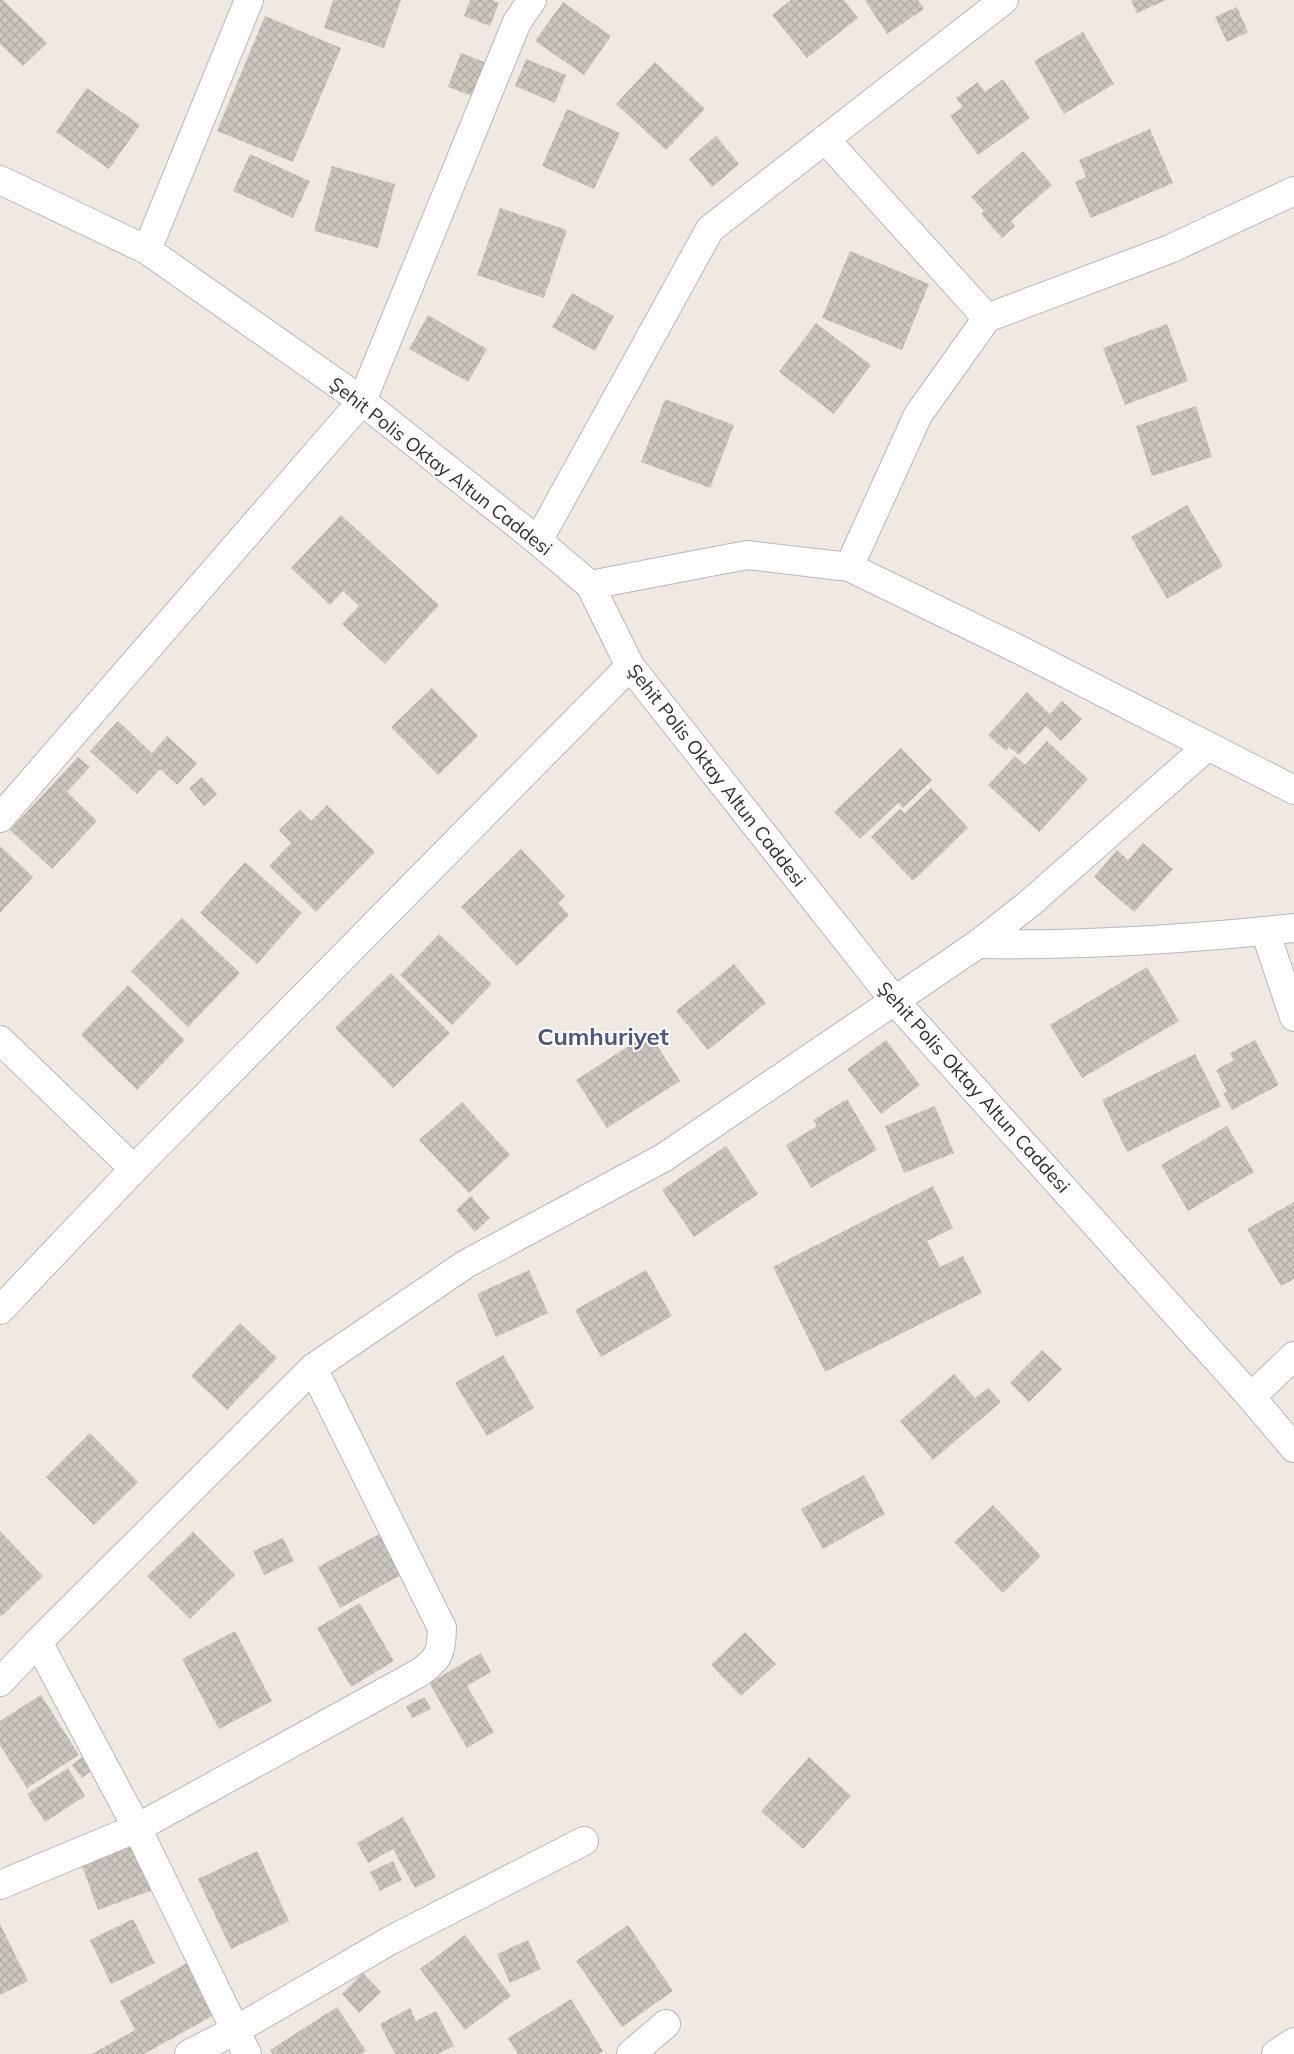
<svg xmlns="http://www.w3.org/2000/svg" width="1294" height="2054" viewBox="0 0 1294 2054" font-family="Mulish,sans-serif">
<style>
.building{fill:url(#building-cross-hatch)}
.lines{fill:none;stroke-linecap:round;stroke-linejoin:round}
.street-casing{stroke:#b4b7c1;stroke-width:30}
.secondary-casing{stroke:#b4b7c1;stroke-width:30}
.street{stroke:#fff;stroke-width:28}
.secondary{stroke:#fff;stroke-width:28}
.labels{text-anchor:middle;stroke-width:4;stroke-linejoin:round;paint-order:stroke}
.street-label{font-size:19px;fill:#2e2e2e;stroke:#fff}
.district-label{font-size:24px;font-weight:bold;fill:#4d5680;stroke:#fff}
</style>
<defs>
<pattern id="building-cross-hatch" width="8" height="8" patternUnits="userSpaceOnUse" patternTransform="scale(1.25)"><rect width="8" height="8" fill="#cbc7bf"/><path d="M0 0l8 8M0 8l8-8" fill="none" stroke="#afaba4"/></pattern>
</defs>
<rect width="100%" height="100%" fill="#efe9e1"/>
<!-- building -->
<g class="building">
<polygon points="0,0 3,0 47,43 23,66 0,44"/>
<polygon points="333,0 401,0 384,48 324,28"/>
<polygon points="470,0 492,0 499,3 490,26 464,16"/>
<polygon points="791,0 844,0 858,18 807,58 772,15"/>
<polygon points="865,0 918,0 924,9 887,34"/>
<polygon points="1131,0 1166,0 1137,13"/>
<polygon points="563,2 611,36 584,75 535,41"/>
<polygon points="1237,7 1248,32 1227,42 1215,17"/>
<polygon points="265,16 341,48 293,162 217,131"/>
<polygon points="1083,32 1114,84 1064,114 1034,61"/>
<polygon points="461,53 487,63 475,97 448,87"/>
<polygon points="526,59 566,75 555,103 515,86"/>
<polygon points="655,62 705,109 666,150 616,104"/>
<polygon points="1003,79 1030,118 978,155 950,116 963,107 956,98 978,82 985,92"/>
<polygon points="87,88 140,125 109,169 56,132"/>
<polygon points="567,109 620,133 594,189 542,166"/>
<polygon points="1150,129 1173,183 1091,218 1075,182 1086,177 1079,160"/>
<polygon points="716,136 739,164 712,187 689,159"/>
<polygon points="1023,151 1052,185 1011,221 1015,226 1002,238 981,214 984,211 971,197"/>
<polygon points="250,154 310,181 293,218 233,191"/>
<polygon points="332,166 395,184 378,248 314,231"/>
<polygon points="500,208 567,230 544,298 477,275"/>
<polygon points="850,251 929,284 902,350 822,318"/>
<polygon points="572,293 614,316 595,351 552,327"/>
<polygon points="428,315 487,349 468,382 409,349"/>
<polygon points="816,323 871,365 834,414 779,372"/>
<polygon points="1167,324 1188,381 1125,405 1103,348"/>
<polygon points="665,399 734,425 710,488 641,462"/>
<polygon points="1196,406 1212,457 1152,476 1136,426"/>
<polygon points="1187,505 1223,566 1167,599 1131,537"/>
<polygon points="341,515 439,605 385,664 342,624 359,606 343,591 330,605 291,568"/>
<polygon points="432,688 478,736 438,775 391,727"/>
<polygon points="1027,692 1050,714 1062,701 1082,719 1061,741 1046,726 1019,755 1009,747 1006,751 988,735"/>
<polygon points="118,721 152,753 167,736 197,763 177,785 160,769 137,794 90,751"/>
<polygon points="1047,741 1088,779 1039,832 988,785 1015,756 1025,765"/>
<polygon points="901,748 932,780 903,808 898,803 860,839 834,812"/>
<polygon points="78,757 90,767 67,792 97,821 52,869 10,830"/>
<polygon points="202,777 217,794 204,806 189,788"/>
<polygon points="931,788 968,828 913,881 871,837 900,809 905,813"/>
<polygon points="327,805 375,852 316,912 269,866 291,843 279,830 300,810 311,821"/>
<polygon points="1143,843 1173,869 1134,912 1094,877 1117,850 1128,860"/>
<polygon points="0,846 33,877 0,913"/>
<polygon points="521,849 565,896 558,903 569,915 517,966 461,907"/>
<polygon points="245,862 302,913 257,964 200,913"/>
<polygon points="182,918 240,973 188,1027 131,971"/>
<polygon points="439,934 492,984 452,1025 400,975"/>
<polygon points="734,964 766,1003 708,1050 676,1011"/>
<polygon points="1147,967 1179,1021 1082,1078 1050,1025"/>
<polygon points="391,973 450,1033 393,1088 335,1028"/>
<polygon points="128,985 185,1040 137,1090 81,1035"/>
<polygon points="649,1033 680,1081 607,1128 576,1080"/>
<polygon points="886,1040 920,1085 881,1114 847,1069"/>
<polygon points="1255,1040 1279,1085 1232,1110 1223,1093 1227,1092 1216,1070 1234,1060 1230,1053"/>
<polygon points="1195,1054 1221,1106 1127,1152 1102,1100"/>
<polygon points="847,1099 877,1150 811,1188 786,1145 817,1126 813,1120"/>
<polygon points="462,1102 510,1155 469,1193 419,1140"/>
<polygon points="935,1106 954,1153 904,1173 885,1126"/>
<polygon points="1227,1126 1254,1172 1188,1211 1161,1165"/>
<polygon points="726,1146 758,1194 694,1237 662,1190"/>
<polygon points="933,1186 953,1228 927,1241 940,1267 963,1256 982,1293 825,1372 773,1267"/>
<polygon points="471,1196 490,1218 475,1232 456,1210"/>
<polygon points="1294,1202 1294,1279 1281,1286 1247,1229"/>
<polygon points="529,1270 548,1313 496,1337 477,1294"/>
<polygon points="646,1270 672,1316 601,1357 575,1310"/>
<polygon points="240,1323 277,1358 227,1410 191,1376"/>
<polygon points="1042,1350 1062,1369 1029,1402 1010,1383"/>
<polygon points="503,1355 534,1408 487,1436 455,1383"/>
<polygon points="954,1374 975,1398 988,1388 1001,1402 933,1460 900,1421"/>
<polygon points="90,1433 138,1482 94,1525 46,1477"/>
<polygon points="864,1475 885,1514 823,1549 801,1509"/>
<polygon points="993,1505 1041,1556 1003,1593 954,1542"/>
<polygon points="0,1531 43,1576 2,1616 0,1615"/>
<polygon points="193,1532 235,1575 190,1619 147,1576"/>
<polygon points="381,1533 403,1574 340,1608 318,1567"/>
<polygon points="283,1538 294,1561 264,1575 253,1551"/>
<polygon points="360,1603 394,1661 351,1687 317,1628"/>
<polygon points="235,1631 272,1701 219,1729 182,1659"/>
<polygon points="745,1632 776,1664 741,1696 711,1665"/>
<polygon points="481,1653 491,1672 467,1686 494,1732 467,1748 429,1683"/>
<polygon points="41,1695 79,1755 27,1788 0,1745 0,1721"/>
<polygon points="425,1697 431,1709 412,1718 406,1706"/>
<polygon points="86,1754 96,1767 82,1778 72,1765"/>
<polygon points="809,1757 851,1796 803,1849 761,1811"/>
<polygon points="68,1768 85,1796 45,1822 27,1794"/>
<polygon points="403,1817 436,1877 415,1888 393,1849 368,1863 357,1843"/>
<polygon points="136,1843 153,1890 98,1910 81,1863"/>
<polygon points="257,1851 289,1921 231,1949 198,1879"/>
<polygon points="393,1861 402,1880 380,1891 370,1872"/>
<polygon points="133,1919 155,1963 111,1984 90,1940"/>
<polygon points="0,1924 28,1981 0,1995"/>
<polygon points="628,1925 673,1991 622,2027 576,1961"/>
<polygon points="465,1935 511,1996 465,2030 420,1969"/>
<polygon points="528,1940 541,1969 510,1983 497,1954"/>
<polygon points="187,1963 216,2014 144,2054 92,2054 135,2030 120,2001"/>
<polygon points="363,1973 381,1992 359,2013 342,1994"/>
<polygon points="571,1999 603,2051 599,2054 518,2054 508,2038"/>
<polygon points="337,2007 366,2051 361,2054 273,2054 270,2050"/>
<polygon points="410,2008 416,2021 436,2011 454,2046 438,2054 395,2054 380,2024"/>
</g>
<g class="lines">
<!-- street casing -->
<g class="street-casing">
<g id="street">
<polyline points="825,139 987,318"/>
<polyline points="147,250 249,0"/>
<polyline points="538,541 710,229 1004,0"/>
<polyline points="849,567 918,415 987,318 1170,249 1294,191"/>
<polyline points="590,585 747,555 849,567 1024,652 1294,790"/>
<polyline points="0,818 362,401 517,22 532,0"/>
<polyline points="1265,931 1294,1017"/>
<path d="M978 944C1083 946 1189 939 1294 928"/>
<polyline points="0,1040 134,1169"/>
<polyline points="0,1310 134,1169 630,666"/>
<polyline points="1251,1397 1294,1356"/>
<polyline points="38,1642 137,1828 247,2054"/>
<polyline points="0,1682 38,1642 313,1368 466,1264 663,1158 978,944 1030,903 1208,746"/>
<path d="M0 1885 137 1828 419 1673C440 1658 441 1653 442 1628L313 1368"/>
<polyline points="189,2054 236,2030 391,1940 584,1841"/>
<polyline points="631,2054 666,2024"/>
<polyline points="1276,2054 1294,2042"/>
</g>
</g>
<!-- secondary casing -->
<g class="secondary-casing">
<polyline id="secondary" points="0,180 147,250 362,401 538,541 590,585 630,666 894,1000 1251,1397 1294,1448"/>
</g>
<!-- street -->
<use href="#street" class="street"/>
<!-- secondary -->
<use href="#secondary" class="secondary"/>
</g>
<g class="labels">
<!-- street labels -->
<g class="street-label">
<text transform="translate(441 466) rotate(38)" y="7">Şehit Polis Oktay Altun Caddesi</text>
<text transform="translate(717 775) rotate(52)" y="7">Şehit Polis Oktay Altun Caddesi</text>
<text transform="translate(974 1087) rotate(48)" y="7">Şehit Polis Oktay Altun Caddesi</text>
</g>
<!-- district labels -->
<g class="district-label">
<text x="603" y="1045">Cumhuriyet</text>
</g>
</g>
</svg>
